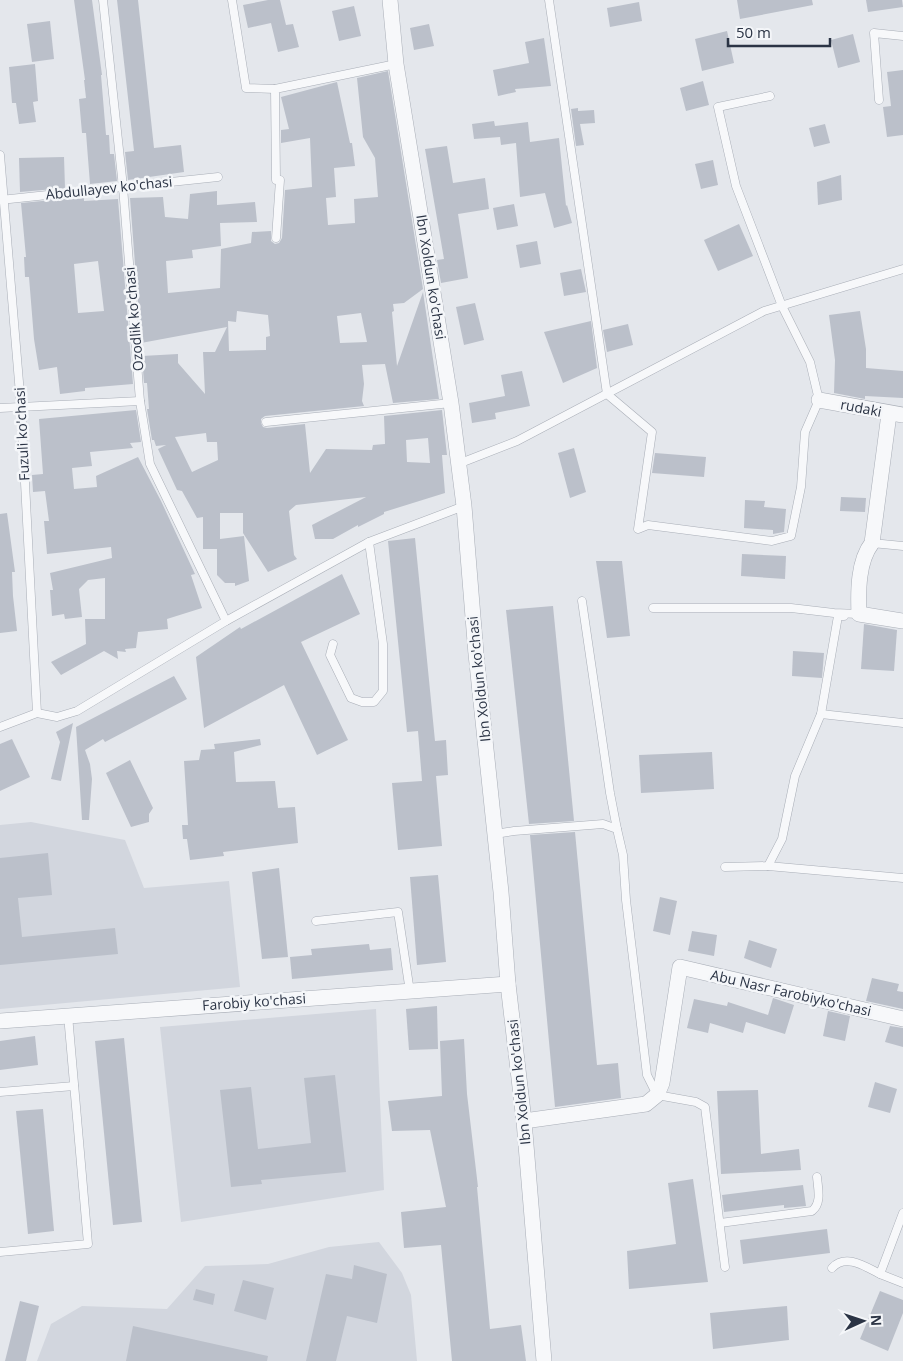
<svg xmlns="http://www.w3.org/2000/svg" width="903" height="1361" viewBox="0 0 903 1361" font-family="'Open Sans',sans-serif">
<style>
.built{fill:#d2d6de}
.building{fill:#bbc0ca;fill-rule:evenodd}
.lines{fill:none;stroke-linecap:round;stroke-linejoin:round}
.service-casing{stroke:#a9aeb7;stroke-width:9}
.minor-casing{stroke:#a9aeb7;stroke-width:16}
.service{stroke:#f7f8fa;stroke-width:8}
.minor{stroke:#f7f8fa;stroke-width:15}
.labels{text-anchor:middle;stroke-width:5;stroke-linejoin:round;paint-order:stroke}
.street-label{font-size:14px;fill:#2b3445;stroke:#f4f6f9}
</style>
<rect width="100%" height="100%" fill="#e4e7ec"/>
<!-- built -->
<g class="built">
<polygon points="31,822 125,840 144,888 229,881 240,987 0,1009 0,825"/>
<polygon points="376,1009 384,1190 181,1222 160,1027"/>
<polygon points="379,1242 402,1273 411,1295 417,1361 37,1361 51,1324 82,1306 167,1309 205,1266 268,1264 329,1247"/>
</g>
<!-- building -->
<g class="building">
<polygon points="74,0 92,0 102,75 101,75 106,135 109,135 110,154 114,154 117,181 90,184 86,133 82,133 79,99 86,98 84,80 85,80"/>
<polygon points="117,0 138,0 154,148 181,145 184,172 128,180 125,152 134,151"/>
<polygon points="268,0 280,0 286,25 293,24 299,47 278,52 271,23 248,28 243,5"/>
<polygon points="737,0 812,0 813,5 740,19"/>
<polygon points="866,0 902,0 903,7 868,12"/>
<polygon points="639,2 642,21 610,27 607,8"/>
<polygon points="354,6 361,36 339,41 332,11"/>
<polygon points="50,21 54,59 32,62 27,24"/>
<polygon points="429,24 434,46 414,50 410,28"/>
<polygon points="727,31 734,63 702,71 695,39"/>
<polygon points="853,34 860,62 838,68 831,40"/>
<polygon points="544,38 551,86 515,89 516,92 498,96 493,70 529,63 525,42"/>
<polygon points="35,64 38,101 33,102 36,122 19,124 16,103 12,103 9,67"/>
<polygon points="903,70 903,135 887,137 883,107 891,106 887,72"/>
<path d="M388 71 423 289 404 303 393 304 394 311 392 312 397 366 423 292 439 399 393 403 385 364 362 365 364 384 362 401 364 406 265 416 261 419V423L263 427 267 428 305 424 310 473 326 449 372 450 373 445 385 444 384 416 442 410 447 455H442L445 493 384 512V514L358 527V525L333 539H315L312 525 366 497 296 505 289 511 294 555 297 559 268 572 243 533V513H220V539L244 536 249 581 235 586V583H225L217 575V549H203V517L197 518 182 491 177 490 158 449 166 445 156 446 154 440H152L147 409H149L147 383H144L142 356 178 354V363L205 394 203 352H215L227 327 141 343 130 198 163 197 165 217 188 219 190 194 217 191V205L255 202 257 222 220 223 221 246 192 250 193 258 166 261 168 293 220 288 221 249 251 243 252 232 271 231V241L275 244 279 243 282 238 285 190 312 187 310 138 281 143V130L289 129 281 97 337 82 350 143H352L355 166 334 168 336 197 326 198 328 225 355 223 354 199 378 197 375 158 363 137 357 78ZM237 311 268 315 270 336 266 337V350L229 351 228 321 236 322ZM361 313 367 342 340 343 337 316ZM206 433 207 442H217L218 460 192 472 175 437ZM428 438 430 463 407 462 406 440Z"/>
<polygon points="703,81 709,105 686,111 680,88"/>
<polygon points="578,108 578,111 594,110 595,123 580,124 584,145 576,146 571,109"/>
<polygon points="494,121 495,126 528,122 530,142 559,138 566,206 567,205 572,223 554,228 545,193 520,197 516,143 501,145 500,137 474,139 472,124"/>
<polygon points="825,124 830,143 814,147 809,128"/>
<polygon points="447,146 453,183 485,178 489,209 458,214 468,278 441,283 437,260 444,259 425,149"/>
<polygon points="64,157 65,188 20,192 19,158"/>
<polygon points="713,160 718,185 701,189 695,164"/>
<polygon points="841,175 842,200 818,205 817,182"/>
<path d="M84 197V201L118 199 133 384 85 388V391L60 394 57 367 39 370 34 339 29 277H25L24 257H26L21 203ZM98 261 104 311 78 313 74 264Z"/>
<polygon points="514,204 518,226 497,230 493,208"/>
<polygon points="739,224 753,256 718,271 704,240"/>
<polygon points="537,241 541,264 520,268 516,245"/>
<polygon points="581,269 586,292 564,296 560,273"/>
<polygon points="475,303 484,340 464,345 456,307"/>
<polygon points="860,311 866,349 866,368 903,371 903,398 865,396 865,399 834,393 835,360 829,315"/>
<polygon points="591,321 597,368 563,383 544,332"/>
<polygon points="628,324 633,345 607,352 603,330"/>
<polygon points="522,371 530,406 495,413 496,419 472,423 469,403 505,396 501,375"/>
<polygon points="136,410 141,442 130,443 133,448 90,452 92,466 72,468 74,489 97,487 96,476 138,457 161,501 195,574 191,575 202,608 167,619 168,629 138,632 136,648 125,649 126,652 117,651 118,659 104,651 61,675 51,662 86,644 85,619 105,619 105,578 88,580 79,589 82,617 65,619 64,614 52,616 50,590 53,590 50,573 112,558 111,547 47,554 44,521 49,521 45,491 33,492 32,475 43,474 39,419"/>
<polygon points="574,448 586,492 570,498 558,453"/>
<polygon points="655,453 706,457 704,477 652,473"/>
<polygon points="841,497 866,498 865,512 840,511"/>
<polygon points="745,500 765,501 764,507 786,509 784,532 773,534 773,530 744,528"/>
<polygon points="7,513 15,572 12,572 13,596 17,631 0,633 0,514"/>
<polygon points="415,538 435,741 446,740 448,775 436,776 442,846 398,850 392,783 422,781 418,731 407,732 388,541"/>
<polygon points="742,554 786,556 785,579 741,576"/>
<polygon points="596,561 622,561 630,636 607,638"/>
<polygon points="342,574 360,614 301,642 348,740 317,755 284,685 204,728 196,657 240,627 241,629"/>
<polygon points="553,606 574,821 529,824 506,610"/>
<polygon points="864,624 897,630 894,671 861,669"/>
<polygon points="793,651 824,653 822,678 792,676"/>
<polygon points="174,676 187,699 105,742 103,739 85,750 90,764 92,779 89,820 82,820 76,727"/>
<polygon points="73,723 61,781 51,779 60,742 56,732"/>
<polygon points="12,739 30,777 0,791 0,744"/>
<polygon points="260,739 261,745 234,752 236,782 275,781 278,808 295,807 298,843 223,852 224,856 190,860 187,839 183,839 182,825 188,825 184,761 199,760 201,750 215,749 214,744"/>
<polygon points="712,752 714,789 641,793 639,755"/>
<polygon points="130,760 153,808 149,814 149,822 131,827 106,773"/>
<polygon points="575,832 597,1065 618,1063 621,1098 555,1107 530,835"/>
<polygon points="48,853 52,895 18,898 22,937 115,928 118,954 0,965 0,858"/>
<polygon points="279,868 288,957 262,959 252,872"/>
<polygon points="438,875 446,962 417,965 410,877"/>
<polygon points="660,897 677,901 670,935 653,931"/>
<polygon points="692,931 717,935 714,956 688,951"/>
<polygon points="749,940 777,949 771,968 744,958"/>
<polygon points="369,944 370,950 391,948 393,970 292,979 290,957 312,955 311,949"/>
<polygon points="872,978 899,984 897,991 903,992 903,1009 866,1001"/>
<polygon points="773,998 794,1005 785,1034 746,1022 743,1033 710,1023 708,1033 687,1028 694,999 727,1006 728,1002 768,1015"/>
<polygon points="437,1006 438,1049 409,1050 406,1009"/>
<polygon points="828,1011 850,1016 845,1041 823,1036"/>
<polygon points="890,1026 903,1028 903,1047 885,1042"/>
<polygon points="35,1036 38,1065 0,1070 0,1041"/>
<polygon points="124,1038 142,1222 113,1225 95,1041"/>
<polygon points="464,1039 467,1094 478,1187 477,1187 490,1329 521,1325 526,1361 452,1361 441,1245 404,1248 401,1212 446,1207 430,1130 392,1131 388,1101 442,1096 440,1041"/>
<polygon points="335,1075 346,1172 261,1180 262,1184 231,1187 220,1090 251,1087 258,1149 311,1143 304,1078"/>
<polygon points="875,1082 897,1089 890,1113 868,1107"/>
<polygon points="758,1090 761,1154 799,1149 801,1170 721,1174 717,1091"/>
<polygon points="43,1109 54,1231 28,1234 16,1111"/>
<polygon points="693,1179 708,1282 629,1289 627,1251 676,1244 668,1183"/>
<polygon points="803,1185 806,1206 784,1208 784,1205 724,1212 722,1195"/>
<polygon points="827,1229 830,1253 743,1264 740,1240"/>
<polygon points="354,1265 387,1274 377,1323 347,1316 336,1361 306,1361 326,1274 352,1279"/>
<polygon points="243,1280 274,1288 266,1320 234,1311"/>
<polygon points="196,1289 215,1294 213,1305 193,1300"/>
<polygon points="880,1291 903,1300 903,1313 888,1351 860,1339"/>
<polygon points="20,1301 39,1306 26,1361 5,1361"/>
<polygon points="787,1306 789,1340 713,1349 710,1313"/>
<polygon points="133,1326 268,1356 267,1361 126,1361"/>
</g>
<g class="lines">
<!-- service casing -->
<g class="service-casing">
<g id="service">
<polyline points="103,0 123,187 140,401 150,464 226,621"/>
<polyline points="232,0 246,88 275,89"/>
<polyline points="549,0 607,394 652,432 638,529 648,525 772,541 791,536 801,487 805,432 819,400 810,362 782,306 736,186 718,107 770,96"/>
<polyline points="879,100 874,33 903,36"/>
<polyline points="0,155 21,406 37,713"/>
<polyline points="0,200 218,177"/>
<polyline points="276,238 280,180 276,180 275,89 396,64"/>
<polyline points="0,408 140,401"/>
<polyline points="266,422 451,403"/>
<polyline points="458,464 517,441 764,311 903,269"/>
<polyline points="872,543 903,546"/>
<polyline points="582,601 610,793 617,829"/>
<polyline points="653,608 791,608 834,613 859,614"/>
<polyline points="844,616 838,616 821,714 903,723"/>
<polyline points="333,644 330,655 351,698 362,702 374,702 383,691 383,644 369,542"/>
<polyline points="0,727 37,713 57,717 77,711 226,621 369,542 464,506"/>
<polyline points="495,834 514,831 603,824 617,829 623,855 626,900 647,1075 657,1095 696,1102 705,1107 725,1267"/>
<polyline points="768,866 903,878"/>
<polyline points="725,867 768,866 782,839 795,776 821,714"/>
<polyline points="316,921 398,912 410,992"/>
<polyline points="0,1092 74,1086"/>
<polyline points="903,1213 880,1274 903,1283"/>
<path d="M720 1223 812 1211C822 1203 818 1189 817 1177"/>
<polyline points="0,1252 88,1244 68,1015"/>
<path d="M832 1268C846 1253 866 1267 880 1274"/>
</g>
</g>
<!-- minor casing -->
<g class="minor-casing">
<g id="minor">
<polyline points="390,0 396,64 451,403 464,506 476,654 501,892 508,984 524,1121 544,1361"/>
<polyline points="819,400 903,415"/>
<path d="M889 414 872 543C858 561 858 591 859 614L903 621"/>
<polyline points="0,1021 508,984"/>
<polyline points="524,1121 646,1104 657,1095 662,1083 680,967 903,1019"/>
</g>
</g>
<!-- service -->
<use href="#service" class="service"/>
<!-- minor -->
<use href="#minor" class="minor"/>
</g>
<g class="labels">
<!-- street labels -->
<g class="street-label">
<text transform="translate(109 188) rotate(-6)" y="5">Abdullayev ko'chasi</text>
<text transform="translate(431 277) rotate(81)" y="5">Ibn Xoldun ko'chasi</text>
<text transform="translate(134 319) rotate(-95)" y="5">Ozodlik ko'chasi</text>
<text transform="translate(861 408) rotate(11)" y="5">rudaki</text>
<text transform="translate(22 434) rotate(-93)" y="5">Fuzuli ko'chasi</text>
<text transform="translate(479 679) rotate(-96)" y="5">Ibn Xoldun ko'chasi</text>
<text transform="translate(791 993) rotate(13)" y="5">Abu Nasr Farobiyko'chasi</text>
<text transform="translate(254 1002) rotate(-4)" y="5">Farobiy ko'chasi</text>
<text transform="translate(519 1082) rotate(-96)" y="5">Ibn Xoldun ko'chasi</text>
</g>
</g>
<!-- north arrow -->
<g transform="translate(863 1321) rotate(87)" stroke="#f4f6f9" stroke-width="4" paint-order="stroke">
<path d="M0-4L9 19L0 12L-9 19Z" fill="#2b3445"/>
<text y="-8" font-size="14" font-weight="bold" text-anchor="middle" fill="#2b3445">N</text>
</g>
<!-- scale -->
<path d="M728 38v8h102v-8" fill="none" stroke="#2b3445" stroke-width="2.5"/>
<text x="736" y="38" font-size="15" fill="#2b3445" stroke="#f4f6f9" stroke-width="4" paint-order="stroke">50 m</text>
</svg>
